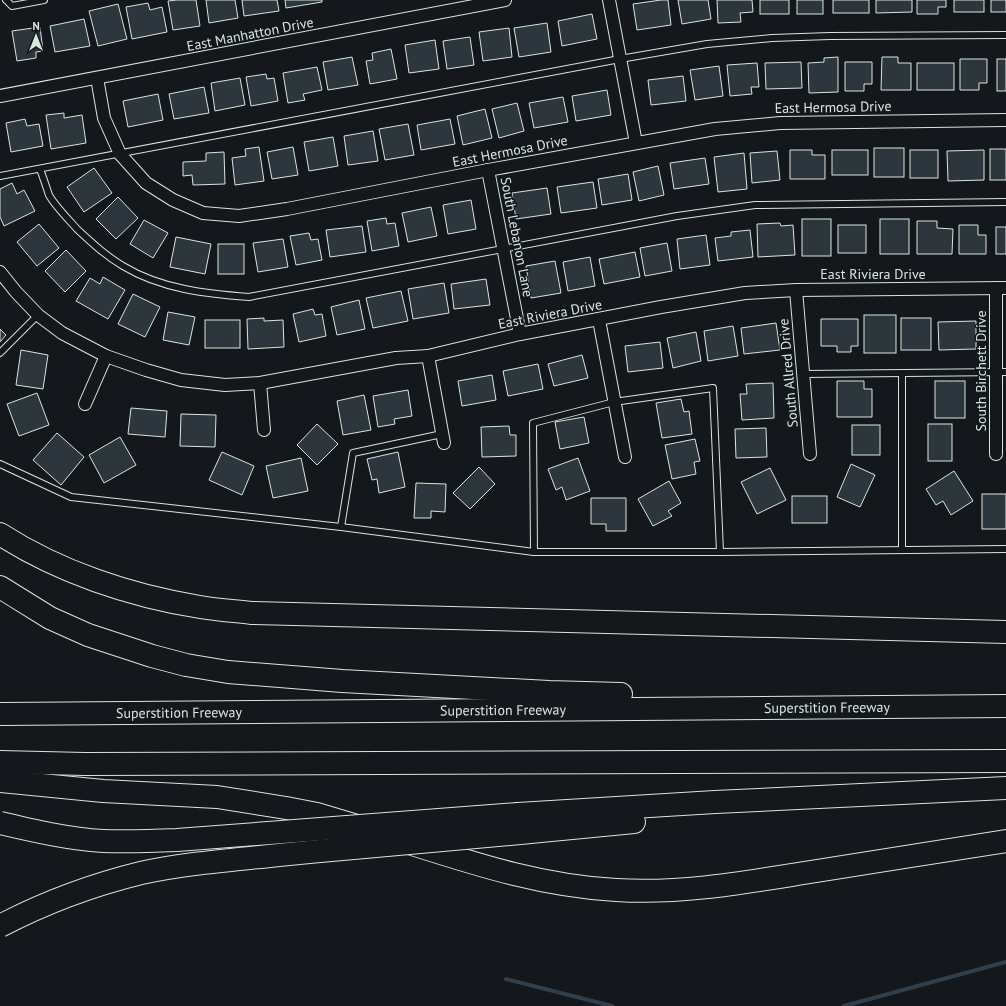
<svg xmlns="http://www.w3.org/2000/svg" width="1006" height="1006" viewBox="0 0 1006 1006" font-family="'PT Sans',sans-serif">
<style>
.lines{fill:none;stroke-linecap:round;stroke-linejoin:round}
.stream{stroke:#2f3f4d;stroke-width:4}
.building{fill:#2c363c;stroke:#d8e6dc}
.lane-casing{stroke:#d8e6dc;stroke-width:8}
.street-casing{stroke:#d8e6dc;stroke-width:14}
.highway-casing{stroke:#d8e6dc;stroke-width:24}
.lane{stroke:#14181c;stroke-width:6}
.street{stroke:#14181c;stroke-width:12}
.highway{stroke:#14181c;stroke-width:22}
.highway-bridge-casing{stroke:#d8e6dc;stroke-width:24;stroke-linecap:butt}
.highway-bridge{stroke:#14181c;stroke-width:22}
.labels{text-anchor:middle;stroke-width:3;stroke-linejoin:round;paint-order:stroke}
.street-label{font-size:14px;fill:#d8e6dc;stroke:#14181c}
</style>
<rect width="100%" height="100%" fill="#14181c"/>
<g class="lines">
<!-- stream -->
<g class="stream">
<polyline points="506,979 612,1006"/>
<polyline points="844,1006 1006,962"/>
</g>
</g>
<!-- building -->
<g class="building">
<polygon points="177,0 196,0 200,26 173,30 168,1"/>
<polygon points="206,0 235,0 238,18 209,23"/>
<polygon points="242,0 277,0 279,11 244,16"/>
<polygon points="285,0 322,0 322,2 286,8"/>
<polygon points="661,0 668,0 671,25 637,30 633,4"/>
<polygon points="678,0 708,0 711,19 682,24"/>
<polygon points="717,0 752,0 753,12 740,13 741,22 718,23"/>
<rect x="760" y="0" width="29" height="14"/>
<rect x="797" y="0" width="26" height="14"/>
<rect x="833" y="0" width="36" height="13"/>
<polygon points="876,0 912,0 912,12 876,13"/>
<polygon points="917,0 946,0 946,7 938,7 938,14 917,14"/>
<rect x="954" y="0" width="30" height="12"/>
<rect x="991" y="0" width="15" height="12"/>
<polygon points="148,3 150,10 162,7 167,32 132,39 126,7"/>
<polygon points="118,4 127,39 98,46 89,11"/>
<polygon points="592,14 597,39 562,46 558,21"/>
<polygon points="84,19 90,46 55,52 50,26"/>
<polygon points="547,23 551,52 519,57 514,28"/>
<polygon points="40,27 43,51 36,52 36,58 17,61 12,31"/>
<polygon points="509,28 512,57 483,61 479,32"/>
<polygon points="470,37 474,65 447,69 443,41"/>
<polygon points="435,40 439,69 409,73 405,45"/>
<polygon points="391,49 397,79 370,84 366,61 373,60 372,53"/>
<polygon points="352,57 358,85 328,90 323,62"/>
<polygon points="838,57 838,92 809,93 808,63 824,62 824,58"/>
<polygon points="882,57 898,57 898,63 911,63 911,90 881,90"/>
<polygon points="960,59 987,59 987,83 979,83 979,90 960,90"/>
<rect x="997" y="59" width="9" height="32"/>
<polygon points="801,62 802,88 766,89 765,63"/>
<polygon points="845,62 872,62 872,84 864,84 864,91 845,91"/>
<polygon points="757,63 759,87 751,87 752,94 730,96 727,65"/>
<rect x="917" y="63" width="37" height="27"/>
<polygon points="719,66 723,96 695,100 690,70"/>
<polygon points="317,67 322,90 303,94 305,100 288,103 283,73"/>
<polygon points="266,74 267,79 274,78 278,101 251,106 246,77"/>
<polygon points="683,76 686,101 651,105 648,80"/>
<polygon points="240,78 245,105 215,111 211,83"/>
<polygon points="204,87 209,113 174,119 169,94"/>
<polygon points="607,90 611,115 576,121 572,96"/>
<polygon points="158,94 163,120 128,127 123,101"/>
<polygon points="563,97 568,122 534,128 529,103"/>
<polygon points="517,103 524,131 499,138 492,109"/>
<polygon points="485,109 492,138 463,145 457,116"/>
<polygon points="64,113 64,118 82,115 86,143 51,149 46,115"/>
<polygon points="25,119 27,126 39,124 43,146 11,152 6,123"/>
<polygon points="450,119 455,144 421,150 417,125"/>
<polygon points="408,124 414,155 385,160 379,129"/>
<polygon points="373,131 378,161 348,165 344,136"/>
<polygon points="333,137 338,166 309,171 304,142"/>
<polygon points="259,147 264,181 235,185 232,158 246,156 245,149"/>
<polygon points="293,147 298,175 272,179 267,152"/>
<rect x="874" y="148" width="30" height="29"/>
<rect x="990" y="149" width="16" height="31"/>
<polygon points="790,150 812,150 812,155 825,155 825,179 790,179"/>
<rect x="832" y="150" width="36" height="25"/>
<rect x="910" y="150" width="28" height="28"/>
<polygon points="984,150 984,180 948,181 947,151"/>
<polygon points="777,151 780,180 752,183 750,153"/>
<polygon points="224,152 225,184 193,185 192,175 183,176 183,162 206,161 206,153"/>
<polygon points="744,153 747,189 718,192 714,157"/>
<polygon points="705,158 709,184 674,189 670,163"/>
<polygon points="658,166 664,195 639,201 633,172"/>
<polygon points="94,168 112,193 84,212 67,187"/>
<polygon points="628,174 632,200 602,205 598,179"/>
<polygon points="593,182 597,208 561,213 557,187"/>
<polygon points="12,183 17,194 24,190 35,211 4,226 0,217 0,189"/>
<polygon points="547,188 551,214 516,219 512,193"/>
<polygon points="118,197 138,218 116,239 96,219"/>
<polygon points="471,200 476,229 448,234 443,205"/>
<polygon points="431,207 437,236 408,242 402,213"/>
<polygon points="386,218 387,224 395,223 399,246 372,251 367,221"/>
<rect x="802" y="219" width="29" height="37"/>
<rect x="880" y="219" width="29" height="35"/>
<polygon points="144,220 168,233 153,258 130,244"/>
<polygon points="917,221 937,221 937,228 953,229 952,254 917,254"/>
<polygon points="780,223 781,226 793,225 795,255 758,257 757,224"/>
<polygon points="39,224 59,248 37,266 17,242"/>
<rect x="838" y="225" width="28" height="28"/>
<polygon points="959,225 978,225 978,235 986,235 986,254 959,254"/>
<polygon points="362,226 366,252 330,257 326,230"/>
<rect x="996" y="227" width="10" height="27"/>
<polygon points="750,230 753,257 718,261 715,238 731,236 731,232"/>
<polygon points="309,233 311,240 318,239 322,260 296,265 290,236"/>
<polygon points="706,235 710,265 680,269 677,239"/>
<polygon points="176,237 211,244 205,274 170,267"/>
<polygon points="283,239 288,267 258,272 253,243"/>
<polygon points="667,243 672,271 645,276 640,248"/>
<rect x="218" y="244" width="26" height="30"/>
<polygon points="66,250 86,271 65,292 45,271"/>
<polygon points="635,252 640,277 604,284 599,259"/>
<polygon points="590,257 595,286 568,291 563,262"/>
<polygon points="555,261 561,293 531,298 526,266"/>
<polygon points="103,277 125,290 108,319 76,301 90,278 100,284"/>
<polygon points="486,279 490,305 454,309 451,284"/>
<polygon points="444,283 449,313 413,319 408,289"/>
<polygon points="401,291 408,321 373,328 366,298"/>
<polygon points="133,294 160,307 145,337 118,324"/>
<polygon points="359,300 365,329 337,335 331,307"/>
<polygon points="313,309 315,315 322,314 326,336 299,342 293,314"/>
<polygon points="168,312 195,317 189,345 163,340"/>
<rect x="864" y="315" width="32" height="38"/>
<polygon points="264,318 264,321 283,320 284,347 248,349 247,319"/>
<rect x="901" y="318" width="30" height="32"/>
<polygon points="821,319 858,319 858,346 851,346 851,352 837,352 837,346 821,346"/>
<rect x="205" y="320" width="35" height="28"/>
<polygon points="976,321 976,349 939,350 938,322"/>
<polygon points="776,323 780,350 744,354 741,328"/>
<polygon points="733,326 738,356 708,361 704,331"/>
<polygon points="0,329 6,335 0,342"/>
<polygon points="696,332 701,361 673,368 667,338"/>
<polygon points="660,342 663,368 628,372 625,346"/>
<polygon points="21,350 48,355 43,389 16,385"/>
<polygon points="582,355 588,378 554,386 548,364"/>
<polygon points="538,364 543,389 508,396 503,371"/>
<polygon points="492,375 496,400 462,406 458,381"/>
<polygon points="837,381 864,381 864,389 872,389 872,417 837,417"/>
<rect x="935" y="381" width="30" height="37"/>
<polygon points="773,383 774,418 742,420 740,394 747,394 746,384"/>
<polygon points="408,390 412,416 394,419 395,424 378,427 373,396"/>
<polygon points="37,393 49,425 19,436 7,404"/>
<polygon points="364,395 371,430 343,435 337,401"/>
<polygon points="681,399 684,412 689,411 692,434 662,438 656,403"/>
<polygon points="131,408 167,411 165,437 128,434"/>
<polygon points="181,414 216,415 215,447 180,446"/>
<polygon points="584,417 589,443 560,449 555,422"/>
<polygon points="317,424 338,444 317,465 297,445"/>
<rect x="928" y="424" width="24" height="37"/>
<rect x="852" y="425" width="28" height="30"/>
<polygon points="509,426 510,435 516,435 516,456 482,457 481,427"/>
<polygon points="766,428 767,457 736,458 735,429"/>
<polygon points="57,433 84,457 61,485 33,460"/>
<polygon points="120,437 136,465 104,483 89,455"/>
<polygon points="695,439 700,461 694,462 696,474 672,479 665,445"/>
<polygon points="222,452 254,466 242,495 209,480"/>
<polygon points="398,452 405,487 379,493 377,479 372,480 367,459"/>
<polygon points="301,458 308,491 273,498 266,466"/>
<polygon points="578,458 590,491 566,500 562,487 556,490 548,469"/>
<polygon points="851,464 875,475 860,507 837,497"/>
<polygon points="479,467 495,484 470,509 453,493"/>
<polygon points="770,468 786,500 757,514 741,482"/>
<polygon points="954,471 973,501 951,515 943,501 936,505 926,489"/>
<polygon points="669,481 681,503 668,511 672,516 653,526 638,499"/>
<polygon points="416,483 446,484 445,512 431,511 431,518 414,518"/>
<rect x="982" y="494" width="24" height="35"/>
<rect x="792" y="496" width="35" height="27"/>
<polygon points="591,498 626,498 626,531 606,531 606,524 591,524"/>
</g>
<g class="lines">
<!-- lane casing -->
<g class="lane-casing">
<g id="lane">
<polyline points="6,0 12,6 44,0"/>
<path d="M40 169C43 177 46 186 49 195 55 206 69 220 78 230 92 243 106 256 123 266 161 289 207 294 249 297L677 216 755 205 1006 202"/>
<polyline points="0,176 620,59 707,44 772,38 830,36 1006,35"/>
<polyline points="0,353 38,315"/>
<polyline points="803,374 1006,372"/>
<polyline points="902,374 902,550"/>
<polyline points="0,464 71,497 341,527 534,552 720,552 1006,549"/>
<polyline points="341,527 353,453 442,434"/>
<polyline points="534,552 533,423 614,402 713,388 720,552"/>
</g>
</g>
<!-- street casing -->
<g class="street-casing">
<g id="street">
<polyline points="609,0 636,143"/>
<polyline points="97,78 104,118 120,154 146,183 173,200 203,213 239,216 287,209 488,170 715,129 780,123 1006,120"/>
<polyline points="0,96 505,0"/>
<polyline points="488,170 520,334"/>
<polyline points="0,272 16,292 38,315 62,333 106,356 146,370 181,380 225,385 260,383 396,358 428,356 520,334 661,307 745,293 796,290 1006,288"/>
<polyline points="996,288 996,454"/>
<polyline points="796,290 810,454"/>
<polyline points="599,320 625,457"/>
<polyline points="428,356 444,443"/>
<polyline points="260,383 264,430"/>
<polyline points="85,404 106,356"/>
</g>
</g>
<!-- highway casing -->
<g class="highway-casing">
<g id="highway">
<path d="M0 534C59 572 131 596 200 607 217 610 235 611 252 613L1006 632"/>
<polyline points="0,587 50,618 88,635 152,656 186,665 228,672 342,681 549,692 621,694"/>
<path id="s1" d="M0 714 1006 706"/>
<polyline points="0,762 85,764 1006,761"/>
<polyline points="0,781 103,791 217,797 286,808 317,814 357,826"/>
<polyline points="518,814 715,802 1006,788"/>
<polyline points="520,833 634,822"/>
<path d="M409 843C478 865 543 886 616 890 680 894 742 883 804 873 871 862 939 852 1006 841"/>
</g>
</g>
<!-- lane -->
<use href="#lane" class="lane"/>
<!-- street -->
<use href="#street" class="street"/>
<!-- highway -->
<use href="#highway" class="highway"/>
<!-- highway-bridge casing -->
<g class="highway-bridge-casing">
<g id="highway-bridge">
<path d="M0 823C34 831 69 839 103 841 128 842 153 841 177 840L518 814"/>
<path d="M0 926C44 903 92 885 141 873 186 863 233 860 279 855 359 847 439 841 520 833"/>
</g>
</g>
<!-- highway-bridge -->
<use href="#highway-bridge" class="highway-bridge"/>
</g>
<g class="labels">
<!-- street labels -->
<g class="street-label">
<text transform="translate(250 34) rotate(-11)" y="5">East Manhatton Drive</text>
<text transform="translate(833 107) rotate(-1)" y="5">East Hermosa Drive</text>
<text transform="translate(510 151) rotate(-11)" y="5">East Hermosa Drive</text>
<text transform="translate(517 237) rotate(79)" y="5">South Lebanon Lane</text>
<text x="873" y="279">East Riviera Drive</text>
<text transform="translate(550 314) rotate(-11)" y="5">East Riviera Drive</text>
<text transform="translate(981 371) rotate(-90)" y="5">South Birchett Drive</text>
<text transform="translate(788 373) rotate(-95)" y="5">South Allred Drive</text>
<text dy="5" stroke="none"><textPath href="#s1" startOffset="827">Superstition Freeway</textPath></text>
<text dy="5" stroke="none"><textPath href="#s1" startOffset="503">Superstition Freeway</textPath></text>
<text dy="5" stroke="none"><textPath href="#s1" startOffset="179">Superstition Freeway</textPath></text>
</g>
</g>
<!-- north arrow -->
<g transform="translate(36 36)" stroke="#14181c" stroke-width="3" paint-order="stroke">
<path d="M0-3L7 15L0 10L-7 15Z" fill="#d8e6dc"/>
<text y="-6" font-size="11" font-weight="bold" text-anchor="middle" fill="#d8e6dc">N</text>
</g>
</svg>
